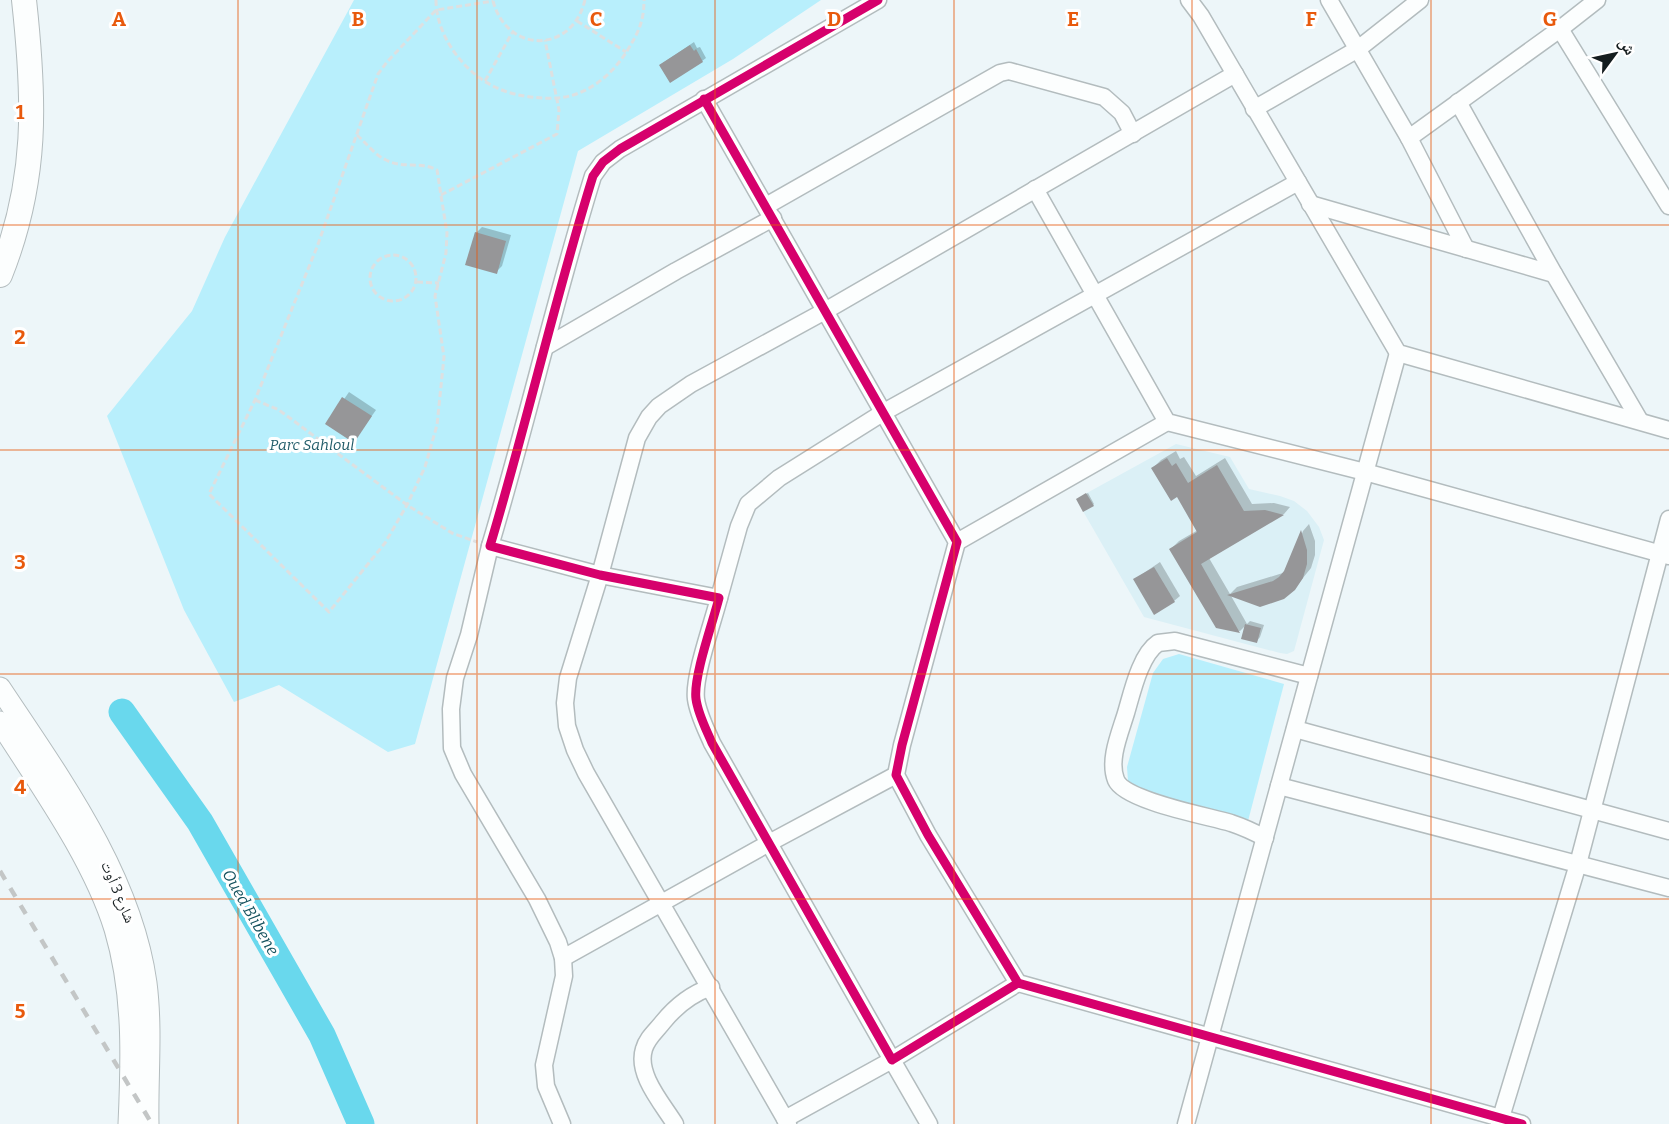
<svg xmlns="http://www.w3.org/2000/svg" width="1669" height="1124" viewBox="0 0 1669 1124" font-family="Bitter,'Noto Naskh Arabic',serif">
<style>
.built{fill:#dbf0f6}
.green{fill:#b8effc}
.shadow{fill:#0003}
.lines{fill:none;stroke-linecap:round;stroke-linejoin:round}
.river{stroke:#69d8ed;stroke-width:27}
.building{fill:#969698}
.minor-casing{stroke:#b3bcbe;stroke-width:19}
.major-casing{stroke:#b3bcbe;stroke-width:23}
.highway-casing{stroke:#b3bcbe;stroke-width:26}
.path{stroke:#dde0e1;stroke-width:3;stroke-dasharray:6 3;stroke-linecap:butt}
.minor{stroke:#fcfefe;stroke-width:16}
.major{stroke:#fcfefe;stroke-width:21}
.highway{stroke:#fcfefe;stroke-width:24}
.rail{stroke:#c3c6c6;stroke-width:4.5;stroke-dasharray:10 10;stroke-linecap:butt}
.cycleway-casing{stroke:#fff;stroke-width:13}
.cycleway{stroke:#d6006c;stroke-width:9}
.grid{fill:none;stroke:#e8590c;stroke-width:1.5;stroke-opacity:0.55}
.labels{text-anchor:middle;stroke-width:6;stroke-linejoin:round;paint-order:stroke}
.park-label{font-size:15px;font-style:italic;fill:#235d6a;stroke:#fff}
.street-label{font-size:15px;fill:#151d1f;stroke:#fff}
.water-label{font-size:16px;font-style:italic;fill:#15525e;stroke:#fff}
.grid-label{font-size:20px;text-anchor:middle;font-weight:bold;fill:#e8590c;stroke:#fff;stroke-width:6;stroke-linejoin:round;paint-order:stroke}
</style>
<rect width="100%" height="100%" fill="#edf6f9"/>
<!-- built -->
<polygon class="built" points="1176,444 1230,457 1249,489 1280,496 1294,501 1307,511 1319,527 1324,540 1294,651 1287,654 1280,653 1144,617 1076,499"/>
<!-- green -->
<g class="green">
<polygon points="354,0 821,0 733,59 578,151 415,744 388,752 279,685 234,702 184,610 107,416 192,311 225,237"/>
<polygon points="1179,654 1284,684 1248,821 1138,790 1128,781 1127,767 1153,673 1163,659"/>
</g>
<!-- shadow -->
<g class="shadow">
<polygon points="694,42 697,48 700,47 706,58 702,61 660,65"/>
<polygon points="482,227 511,235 502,266 496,272 476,233"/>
<polygon points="349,392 376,410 354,441 327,424"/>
<polygon points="1176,451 1180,459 1184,457 1196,476 1225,458 1252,504 1274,503 1290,507 1284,514 1209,558 1230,594 1237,587 1286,572 1303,531 1309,524 1315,541 1315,555 1311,568 1294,589 1230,594 1247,624 1250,621 1264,625 1260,637 1257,641 1243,638 1247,624 1240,631 1217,627 1171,549 1179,541 1198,530 1177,495 1153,468 1161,460"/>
<polygon points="1088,493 1094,504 1093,505 1079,498"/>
<polygon points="1160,562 1180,596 1174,601 1135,579"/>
</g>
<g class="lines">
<!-- river -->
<polyline class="river" points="122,712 200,822 322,1035 361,1124"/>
</g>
<!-- building -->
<g class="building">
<polygon points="690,45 694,51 696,49 703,62 670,83 659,65"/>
<polygon points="475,232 506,241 497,274 465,265"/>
<polygon points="342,397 372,416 354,443 325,424"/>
<polygon points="1167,458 1172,466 1176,463 1188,483 1217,465 1244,511 1265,510 1284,515 1201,564 1240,633 1216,628 1169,549 1197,532 1177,497 1171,501 1151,468"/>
<polygon points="1086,493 1094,506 1083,512 1076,499"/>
<polygon points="1301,530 1307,550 1307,564 1303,578 1295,590 1284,599 1260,607 1227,595 1273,581 1279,577 1284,571"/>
<polygon points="1154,567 1175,602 1154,615 1133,579"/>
<polygon points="1245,624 1261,628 1257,643 1241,639"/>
</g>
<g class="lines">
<!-- minor casing -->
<g class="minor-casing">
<g id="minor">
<path d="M878 0 620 149 603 162 593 176C555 298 527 423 490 546L600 575 719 598C713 622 693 677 696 699 698 714 706 729 712 743L892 1060 1018 983"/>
<polyline points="1189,0 1201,16 1398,353 1669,430"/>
<polyline points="1329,0 1409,138 1560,29 1597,0"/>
<polyline points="1560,29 1669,206"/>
<polyline points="704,99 957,542 902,745 896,775 928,835 1018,983 1522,1124"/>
<polyline points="1458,102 1554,274 1640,421"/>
<polyline points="1254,109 1358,49 1420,0"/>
<polyline points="1409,138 1466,249"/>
<polyline points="1035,189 1167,422 1365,472 1669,556"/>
<polyline points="1310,204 1554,274"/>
<polyline points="766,206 1000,73 1009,71 1104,97 1122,113 1133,134"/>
<polyline points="545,347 676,271 773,218"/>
<polyline points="957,542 1167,422"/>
<polyline points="490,546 469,635 455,678 451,709 452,748 463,774 537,899 558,942 563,958 564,976 544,1065 546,1086 562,1124"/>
<polyline points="719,598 739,526 748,504 779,478 884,412 1298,182"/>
<polyline points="1295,729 1669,831"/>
<polyline points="1279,786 1669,888"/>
<path d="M1265 838C1254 832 1243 827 1231 823 1208 816 1125 801 1116 780 1108 760 1120 733 1126 713 1132 693 1140 655 1158 643L1175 641 1309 676"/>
<polyline points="563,958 769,843 896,775"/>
<polyline points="785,1119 892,1060 929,1124"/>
<path d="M675 1124C662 1103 636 1074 644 1049 647 1038 656 1031 663 1022 676 1006 691 994 711 987"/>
<polyline points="788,1124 586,773 575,750 567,726 565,703 568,678 600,575 637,438 649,417 659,406 691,384 825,311 1235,74"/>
<polyline points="1186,1124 1398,353"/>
<polyline points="1499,1124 1578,864 1669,519"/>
</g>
</g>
<!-- major casing -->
<g class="major-casing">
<g id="major">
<path d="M0 688C59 777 131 875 146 983 152 1030 147 1077 148 1124"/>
<path d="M0 722C40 785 93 858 115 929 134 993 132 1058 129 1124"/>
</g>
</g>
<!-- highway casing -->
<g class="highway-casing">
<path id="highway" d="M0 275C38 180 35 100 24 0"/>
</g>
<!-- path -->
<g class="path">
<path d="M436 0C436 35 463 72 495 87 513 96 537 99 557 98 587 96 612 75 627 51 638 33 644 22 644 0"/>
<path d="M493 1C507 54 572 54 585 0"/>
<polyline points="577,21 626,52"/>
<polyline points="485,81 512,33"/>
<path d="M357 135C366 143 375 155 386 160 402 169 421 161 437 170L447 233 446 253 435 296 444 357 437 425 425 467 407 505 385 543 329 612 209 494 255 400 317 247 378 74 387 62 436 10 493 1"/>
<polyline points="441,195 557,134 559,110 545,40"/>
<circle cx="393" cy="278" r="23"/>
<polyline points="417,282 439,283"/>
<polyline points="255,400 279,410 407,505 452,533 477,542"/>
</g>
<!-- minor -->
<use href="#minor" class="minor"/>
<!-- major -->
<use href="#major" class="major"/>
<!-- highway -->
<use href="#highway" class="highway"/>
<!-- rail -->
<polyline class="rail" points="0,871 152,1124"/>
<!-- cycleway casing -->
<g class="cycleway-casing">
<g id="cycleway">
<path d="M878 0 620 149 603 162 593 176C555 298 527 423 490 546L600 575 719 598C713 622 693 677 696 699 698 714 706 729 712 743L892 1060 1018 983"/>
<polyline points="704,99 957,542 902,745 896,775 928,835 1018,983 1522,1124"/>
</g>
</g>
<!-- cycleway -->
<use href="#cycleway" class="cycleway"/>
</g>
<!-- grid -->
<path class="grid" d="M238 0V1124M477 0V1124M715 0V1124M954 0V1124M1192 0V1124M1431 0V1124M0 225H1669M0 450H1669M0 674H1669M0 899H1669"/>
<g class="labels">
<!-- park labels -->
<g class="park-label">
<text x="312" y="450">Parc Sahloul</text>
</g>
<!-- street labels -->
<g class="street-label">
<text transform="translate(118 892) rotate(67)" y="5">شارع 3 أوت</text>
</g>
<!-- water labels -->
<g class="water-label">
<text transform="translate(251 912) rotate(60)" y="6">Oued Blibene</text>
</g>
</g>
<g class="grid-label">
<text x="119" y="26">A</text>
<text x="358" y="26">B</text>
<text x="596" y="26">C</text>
<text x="834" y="26">D</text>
<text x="1073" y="26">E</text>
<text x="1311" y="26">F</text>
<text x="1550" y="26">G</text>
<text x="20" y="119">1</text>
<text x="20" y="344">2</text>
<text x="20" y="569">3</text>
<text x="20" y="794">4</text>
<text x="20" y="1018">5</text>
</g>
<!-- north arrow -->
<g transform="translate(1615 54) rotate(57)" stroke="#ffffff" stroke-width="4.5" paint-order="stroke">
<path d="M0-4.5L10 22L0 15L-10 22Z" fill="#151d1f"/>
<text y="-9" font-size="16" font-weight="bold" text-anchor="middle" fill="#151d1f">ش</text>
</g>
</svg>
